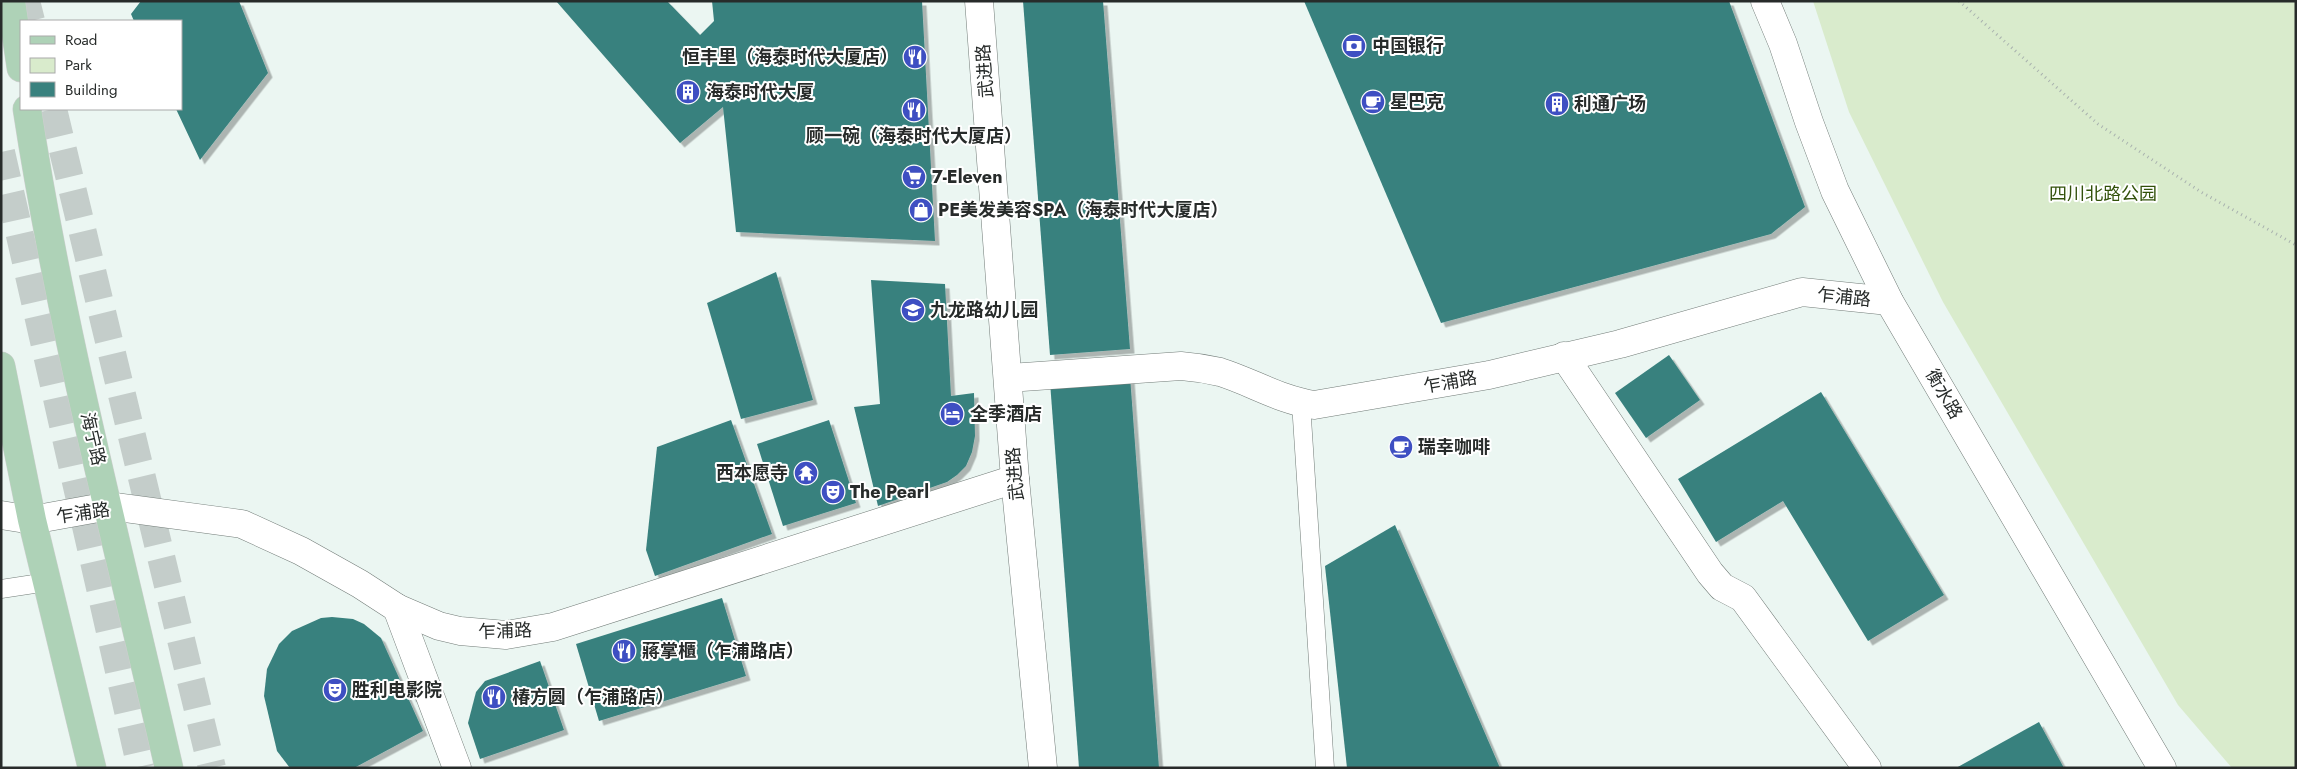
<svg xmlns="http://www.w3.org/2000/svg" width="2297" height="769" viewBox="0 0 2297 769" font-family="Jost,'Noto Sans SC',sans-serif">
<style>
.green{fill:#d9ebcc}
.building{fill:#39817e;filter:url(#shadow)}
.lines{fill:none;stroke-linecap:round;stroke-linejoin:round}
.trunk-tunnel{stroke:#c4cdca;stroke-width:28;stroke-dasharray:28 14;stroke-linecap:butt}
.service-casing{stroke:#727c78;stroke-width:19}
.minor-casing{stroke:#727c78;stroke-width:29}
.tertiary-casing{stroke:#727c78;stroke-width:29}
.primary-casing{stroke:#cfd0d0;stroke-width:29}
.path{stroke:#a8b1ae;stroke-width:3;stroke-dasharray:1 4;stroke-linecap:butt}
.service{stroke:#fff;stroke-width:18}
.minor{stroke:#fff;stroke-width:28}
.tertiary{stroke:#fff;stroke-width:28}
.primary{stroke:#aed2b7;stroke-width:28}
.labels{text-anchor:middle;stroke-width:4;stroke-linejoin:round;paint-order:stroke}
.poi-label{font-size:18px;font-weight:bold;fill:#272b2a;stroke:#fff;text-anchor:start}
.street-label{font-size:18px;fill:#272b2a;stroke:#fff}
.park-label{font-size:18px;fill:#32510a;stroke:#fff}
</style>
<defs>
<filter id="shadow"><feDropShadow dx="4.5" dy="4.5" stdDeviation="0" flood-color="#0004"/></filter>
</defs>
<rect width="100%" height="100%" fill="#ebf6f2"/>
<!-- green -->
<polygon class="green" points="1813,1 2296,1 2296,768 2232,768 2178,705 1943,302 1849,112"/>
<!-- building -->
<g class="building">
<polygon points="141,1 239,1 268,73 200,160 176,109 181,109 181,21 134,21 131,14"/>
<polygon points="556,1 667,1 700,35 714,21 712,1 922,1 935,241 736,232 723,107 680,143"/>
<polygon points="1023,1 1103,1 1130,349 1050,355"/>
<polygon points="1304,1 1729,1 1805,207 1771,234 1441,323"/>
<polygon points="776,272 813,400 741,419 707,303"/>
<polygon points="871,280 945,284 951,396 974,393 975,436 972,452 966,466 957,475 947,482 878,506 854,407 880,404"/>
<polygon points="1669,355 1700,400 1646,438 1615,393"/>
<polygon points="1130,376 1159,768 1079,768 1050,382"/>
<polygon points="1821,392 1944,595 1868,641 1783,501 1716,542 1678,479"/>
<polygon points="731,420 772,534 655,576 646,550 657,447"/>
<polygon points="829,420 856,503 783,526 757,444"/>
<polygon points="1395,525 1500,768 1347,768 1325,566"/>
<polygon points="722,598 746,676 599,721 576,644"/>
<polygon points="332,617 353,619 364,624 381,638 423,731 354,768 290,768 277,751 264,696 267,669 279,644 292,631 321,618"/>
<polygon points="540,661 564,730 480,759 468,723 476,692 485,681"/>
<polygon points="411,682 417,696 412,698 406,685"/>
<polygon points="2039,722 2064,768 1956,768"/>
</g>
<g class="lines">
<!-- trunk-tunnel -->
<g class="trunk-tunnel">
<polyline points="26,1 31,21"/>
<polyline points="53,109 212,768"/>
<polyline points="1,152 141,768"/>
</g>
<!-- service casing -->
<g class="service-casing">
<g id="service">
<polyline points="1301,403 1325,768"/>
<polyline points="1,589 47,582"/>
</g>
</g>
<!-- minor casing -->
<g class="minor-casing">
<g id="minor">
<polyline points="1765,1 1783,44 1809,122 1835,191 1889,301 2162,768"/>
<polyline points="1564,356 1710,573 1722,587 1743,598 1867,768"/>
<path d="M1008 378 1181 366C1194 367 1207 369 1220 372 1252 382 1280 400 1314 405L1489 375 1620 344 1802 292 1889 301"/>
<polyline points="1,515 32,520 109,506 242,524 301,551 360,584 397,608 439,626 460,631 506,635 553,627 1015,479"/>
<polyline points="397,608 457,768"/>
</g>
</g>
<!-- tertiary casing -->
<g class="tertiary-casing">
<polyline id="tertiary" points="979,1 1015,479 1043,768"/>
</g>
<!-- primary casing -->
<g class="primary-casing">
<g id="primary">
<polyline points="11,1 21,68"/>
<path d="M27 109C61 331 119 549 169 768"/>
<polyline points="1,366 32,520 92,768"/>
</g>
</g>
<!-- path -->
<polyline class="path" points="1959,1 2098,124 2201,192 2296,245"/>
<!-- service -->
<use href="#service" class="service"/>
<!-- minor -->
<use href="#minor" class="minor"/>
<!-- tertiary -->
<use href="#tertiary" class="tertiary"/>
<!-- primary -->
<use href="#primary" class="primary"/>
</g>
<!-- icons -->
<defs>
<g id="bank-disc" transform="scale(1.25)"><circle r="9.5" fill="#3e4fc2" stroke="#fff"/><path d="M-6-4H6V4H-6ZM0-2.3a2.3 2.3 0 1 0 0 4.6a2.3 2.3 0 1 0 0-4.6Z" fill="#fff"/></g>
<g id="restaurant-disc" transform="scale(1.25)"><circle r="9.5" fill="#3e4fc2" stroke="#fff"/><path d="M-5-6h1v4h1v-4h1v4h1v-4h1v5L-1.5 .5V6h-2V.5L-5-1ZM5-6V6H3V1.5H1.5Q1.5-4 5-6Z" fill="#fff"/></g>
<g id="building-disc" transform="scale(1.25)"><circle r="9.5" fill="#3e4fc2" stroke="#fff"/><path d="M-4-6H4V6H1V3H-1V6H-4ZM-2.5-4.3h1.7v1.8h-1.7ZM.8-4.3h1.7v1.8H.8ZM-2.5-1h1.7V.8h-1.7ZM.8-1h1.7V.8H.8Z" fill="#fff"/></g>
<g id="cafe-disc" transform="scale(1.25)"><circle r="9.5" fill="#3e4fc2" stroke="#fff"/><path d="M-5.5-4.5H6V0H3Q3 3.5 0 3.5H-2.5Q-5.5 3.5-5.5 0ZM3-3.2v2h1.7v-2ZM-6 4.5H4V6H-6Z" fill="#fff"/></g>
<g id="supermarket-disc" transform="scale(1.25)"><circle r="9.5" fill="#3e4fc2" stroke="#fff"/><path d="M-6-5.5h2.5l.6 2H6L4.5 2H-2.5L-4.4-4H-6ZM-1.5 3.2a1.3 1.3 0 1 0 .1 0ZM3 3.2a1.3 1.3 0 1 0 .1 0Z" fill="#fff"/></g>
<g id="shop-disc" transform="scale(1.25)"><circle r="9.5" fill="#3e4fc2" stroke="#fff"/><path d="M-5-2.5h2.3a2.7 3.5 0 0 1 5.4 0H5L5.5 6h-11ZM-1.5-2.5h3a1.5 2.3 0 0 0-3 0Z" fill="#fff"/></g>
<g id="school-disc" transform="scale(1.25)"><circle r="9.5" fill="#3e4fc2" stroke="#fff"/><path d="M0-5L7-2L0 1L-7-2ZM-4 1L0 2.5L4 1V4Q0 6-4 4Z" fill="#fff"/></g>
<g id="hotel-disc" transform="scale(1.25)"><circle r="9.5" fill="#3e4fc2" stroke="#fff"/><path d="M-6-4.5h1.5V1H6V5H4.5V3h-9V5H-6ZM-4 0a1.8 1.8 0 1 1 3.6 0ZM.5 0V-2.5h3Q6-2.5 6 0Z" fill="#fff"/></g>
<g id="temple-disc" transform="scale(1.25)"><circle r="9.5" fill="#3e4fc2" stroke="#fff"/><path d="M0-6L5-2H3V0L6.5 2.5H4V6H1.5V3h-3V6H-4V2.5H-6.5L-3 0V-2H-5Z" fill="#fff"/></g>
<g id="theatre-disc" transform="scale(1.25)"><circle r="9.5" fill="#3e4fc2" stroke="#fff"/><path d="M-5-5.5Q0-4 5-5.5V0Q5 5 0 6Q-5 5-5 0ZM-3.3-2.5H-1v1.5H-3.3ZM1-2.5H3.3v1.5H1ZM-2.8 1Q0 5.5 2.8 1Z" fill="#fff"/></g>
</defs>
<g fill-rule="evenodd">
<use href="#bank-disc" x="1354" y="46"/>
<use href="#restaurant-disc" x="915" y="57"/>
<use href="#building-disc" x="688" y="92"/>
<use href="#cafe-disc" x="1373" y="102"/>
<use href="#building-disc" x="1557" y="104"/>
<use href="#restaurant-disc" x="914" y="110"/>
<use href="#supermarket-disc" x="914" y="177"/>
<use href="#shop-disc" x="921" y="210"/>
<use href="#school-disc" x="913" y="310"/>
<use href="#hotel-disc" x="952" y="414"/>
<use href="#cafe-disc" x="1401" y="447"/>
<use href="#temple-disc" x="806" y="473"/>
<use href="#theatre-disc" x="833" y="492"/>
<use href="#restaurant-disc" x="624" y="651"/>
<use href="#theatre-disc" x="335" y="690"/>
<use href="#restaurant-disc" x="494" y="697"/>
</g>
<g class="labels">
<!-- poi labels -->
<g class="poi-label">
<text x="1372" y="52">中国银行</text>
<text x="898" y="63" text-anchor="end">恒丰里（海泰时代大厦店）</text>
<text x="706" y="98">海泰时代大厦</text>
<text x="1390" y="108">星巴克</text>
<text x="1574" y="110">利通广场</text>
<text x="914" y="142" text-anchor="middle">顾一碗（海泰时代大厦店）</text>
<text x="932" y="183">7-Eleven</text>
<text x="938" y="216">PE美发美容SPA（海泰时代大厦店）</text>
<text x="930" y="316">九龙路幼儿园</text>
<text x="970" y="420">全季酒店</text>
<text x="1418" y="453">瑞幸咖啡</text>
<text x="788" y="479" text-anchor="end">西本愿寺</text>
<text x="850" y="498">The Pearl</text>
<text x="642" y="657">蔣掌櫃（乍浦路店）</text>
<text x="352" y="696">胜利电影院</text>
<text x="512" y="703">椿方圆（乍浦路店）</text>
</g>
<!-- street labels -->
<g class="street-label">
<text transform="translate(985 71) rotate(-94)" y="6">武进路</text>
<text transform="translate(1844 297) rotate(6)" y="6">乍浦路</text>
<text transform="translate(1450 382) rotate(-10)" y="6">乍浦路</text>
<text transform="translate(1944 394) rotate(60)" y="6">衡水路</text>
<text transform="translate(93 439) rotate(77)" y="6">海宁路</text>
<text transform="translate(1015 474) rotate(-95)" y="6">武进路</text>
<text transform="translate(83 513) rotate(-8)" y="6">乍浦路</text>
<text transform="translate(505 631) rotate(-2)" y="6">乍浦路</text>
</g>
<!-- park labels -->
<g class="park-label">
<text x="2103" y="200">四川北路公园</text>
</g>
</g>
<!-- border -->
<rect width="2297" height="769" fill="none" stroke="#272b2a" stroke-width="5"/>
<!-- legend -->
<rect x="20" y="20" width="162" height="90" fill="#ffffff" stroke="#a9aaaa"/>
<rect x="30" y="36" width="25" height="8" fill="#aed2b7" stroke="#a9aaaa"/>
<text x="65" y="45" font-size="15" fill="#272b2a">Road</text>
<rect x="30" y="58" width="25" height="15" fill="#d9ebcc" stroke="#a9aaaa"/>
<text x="65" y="70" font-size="15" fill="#272b2a">Park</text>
<rect x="30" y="82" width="25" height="15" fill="#39817e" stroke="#a9aaaa"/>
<text x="65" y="95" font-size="15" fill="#272b2a">Building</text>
</svg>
